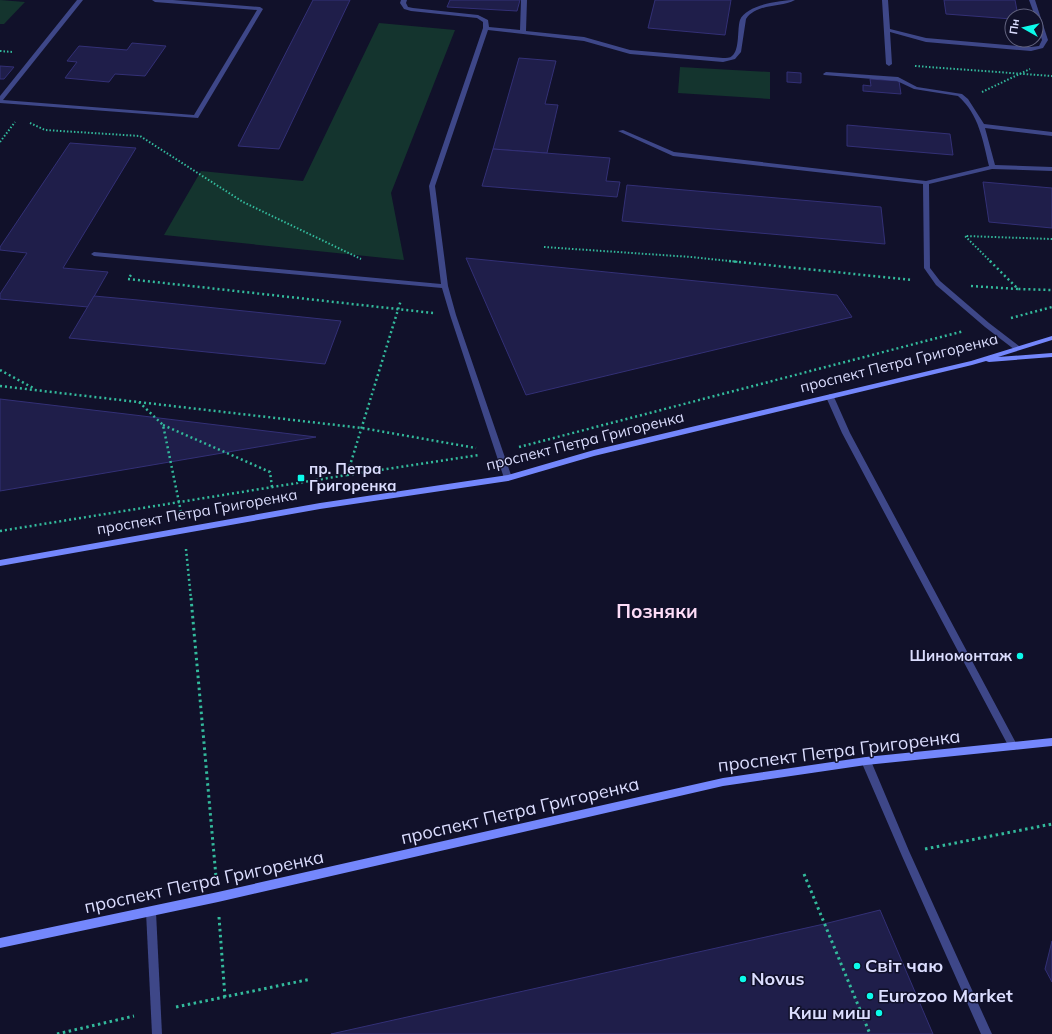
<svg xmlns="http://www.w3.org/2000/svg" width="1052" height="1034" viewBox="0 0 1052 1034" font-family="Mulish,sans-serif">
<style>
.green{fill:#14342e}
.building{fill:#1f1e4a;stroke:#333076}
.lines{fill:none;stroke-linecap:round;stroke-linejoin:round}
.path-far2{stroke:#33ba9c;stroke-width:2;stroke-dasharray:1.5 2;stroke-linecap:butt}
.path-far1{stroke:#33ba9c;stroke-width:2.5;stroke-dasharray:2 3;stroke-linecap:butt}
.path{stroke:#33ba9c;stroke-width:3;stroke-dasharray:2.5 3.5;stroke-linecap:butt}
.lane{fill:#3e4788;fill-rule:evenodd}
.secondary{fill:#7487fc;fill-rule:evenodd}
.poi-dot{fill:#0cfaea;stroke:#11112a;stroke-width:1.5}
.labels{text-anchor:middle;stroke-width:3;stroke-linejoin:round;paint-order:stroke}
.street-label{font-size:15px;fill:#dbddfe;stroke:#11112a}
.poi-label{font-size:15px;font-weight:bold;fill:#dbddfe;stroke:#11112a;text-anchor:start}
.near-street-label{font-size:18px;fill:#dbddfe;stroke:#11112a}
.near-poi-label{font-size:18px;font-weight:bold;fill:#dbddfe;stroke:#11112a;text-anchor:start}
.district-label{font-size:19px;font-weight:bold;fill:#feddf8;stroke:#11112a}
</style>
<rect width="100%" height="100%" fill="#11112a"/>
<!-- green -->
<g class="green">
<polygon points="0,0 25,2 4,24 0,24"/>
<polygon points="379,23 455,30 391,193 404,260 164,235 201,171 303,181"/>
<polygon points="680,67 770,72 770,99 678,93"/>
</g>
<!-- building -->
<g class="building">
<polygon points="313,0 350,0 279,149 238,146"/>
<polygon points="450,0 520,0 517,11 447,7"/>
<polygon points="655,0 731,0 725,35 648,28"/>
<polygon points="944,0 1015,0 1018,16 1012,16 1012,19 946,14"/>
<polygon points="132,43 166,46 145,76 115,74 109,82 65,78 77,62 67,61 79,46 127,50"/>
<polygon points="519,58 556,61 545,104 558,105 547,153 493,149"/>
<polygon points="0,66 14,67 4,79 0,79"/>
<polygon points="787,72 801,73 801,83 787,82"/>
<polygon points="870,79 899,81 901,94 863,91 863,85 871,86"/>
<polygon points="847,125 950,134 953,155 847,146"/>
<polygon points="70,143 136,148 63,268 108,272 88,307 0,299 0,294 27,253 0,250 0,247"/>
<polygon points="493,149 610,158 606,181 620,182 617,197 482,186"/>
<polygon points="983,182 1052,188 1052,228 989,222"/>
<polygon points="627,185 881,207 885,244 622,221"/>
<polygon points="466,258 837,295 852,317 526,395"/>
<polygon points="94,296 138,300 341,321 325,364 69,338"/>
<polygon points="0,399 126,414 316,437 0,491"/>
<polygon points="880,910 933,1034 331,1034 824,924"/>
<polygon points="1052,941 1052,982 1045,969"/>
</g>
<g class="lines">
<!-- path-far2 -->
<g class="path-far2">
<polyline points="0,51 13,52"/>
<polyline points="915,66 1052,76"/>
<polyline points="982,92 1030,69"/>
<polyline points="30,123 45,130 140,136 243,202 361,259"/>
<polyline points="0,142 15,122"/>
<polyline points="544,247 691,257 739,262"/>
<polyline points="991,262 965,236 1052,239"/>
</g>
<!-- path-far1 -->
<g class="path-far1">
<polyline points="729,261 912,280"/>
<polyline points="990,261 1018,289 1052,290"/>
<polyline points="131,275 128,279 433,313"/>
<polyline points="971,286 1018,289"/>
<polyline points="1011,318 1052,307"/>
<polyline points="0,370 35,389"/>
<polyline points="0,386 362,428 476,448"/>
<polyline points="139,402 163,425 181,512"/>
<polyline points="163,425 270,472 272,487"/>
<polyline points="519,447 964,331"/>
<polyline points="347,475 479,455"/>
<polyline points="0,531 347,475 401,300"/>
<polyline points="186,549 191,599"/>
</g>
<!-- path -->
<g class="path">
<polyline points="191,598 216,877"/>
<polyline points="925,849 1052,824"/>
<polyline points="804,874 870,1034"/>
<polyline points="219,917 225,997"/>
<polyline points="176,1007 311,979"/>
<polyline points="57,1034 134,1016"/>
</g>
<!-- lane -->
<g class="lane">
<polygon points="77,0 83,0 3,100 194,115 257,10 155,2 152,0 173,0 260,7 263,9 198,118 0,103 0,96"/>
<path d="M401 0H407L406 3 408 7 413 8 478 15 488 20 489 27 520 30 521 0H527L526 31 584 37 630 50 723 58C726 58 730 58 732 56 740 50 737 29 740 20 746 5 781 0 795 0 780 8 757 3 746 19L741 52 735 59 723 62 630 54 584 41 488 30 435 186 448 286 456 315 512 478 508 481 504 478 450 315 442 288 94 256 91 254 94 252 441 284 429 186 483 28V22L477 18 411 11 404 9 400 3Z"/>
<polygon points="882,0 888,0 890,29 926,38 1031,47 1039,46 1042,40 1036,20 1036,16 1035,16 1029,0 1035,0 1048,40 1043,48 1031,51 926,42 890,32 892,64 889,66 886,64"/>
<path d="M826 72 898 77 917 87 962 94 968 99 984 124 1052 132V136L985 128 995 165 1052 167V171L992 169 929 184 930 268 940 281 989 323 1019 346 1021 348 1019 350H1015L985 327 936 285 924 268 923 184 673 156 618 131 623 130 674 152 926 181 989 166C983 141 979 114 958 96L914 89 897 81 824 75 823 74Z"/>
<polygon points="830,394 834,397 850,433 1016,743 1018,746 1016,749 1013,750 1010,749 842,433 826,397"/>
<polygon points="866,757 869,758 871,761 909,851 992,1034 981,1034 902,856 861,761 863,758"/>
<polygon points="151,907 155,908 156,912 162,1034 152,1034 146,912 147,908"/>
</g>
<!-- secondary -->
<g class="secondary">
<polygon points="1052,336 1052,340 998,357 1052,353 1052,357 989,362 986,361 972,365 594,456 508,481 320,509 0,566 0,560 320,503 508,475 594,450 971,361"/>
<polygon points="1052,738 1052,746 866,765 723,786 218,902 0,948 0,938 218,892 723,778 866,757"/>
</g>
</g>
<!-- markers -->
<g class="poi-dot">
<rect x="297" y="474" width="8" height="8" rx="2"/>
<circle cx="1020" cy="656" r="4"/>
<circle cx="857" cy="966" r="4"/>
<circle cx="743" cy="979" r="4"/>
<circle cx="870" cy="996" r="4"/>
<circle cx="879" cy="1013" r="4"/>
</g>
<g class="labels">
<!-- street labels -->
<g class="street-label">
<text transform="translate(899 363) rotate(-14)" y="5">проспект Петра Григоренка</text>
<text transform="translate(585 441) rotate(-14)" y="5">проспект Петра Григоренка</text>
<text transform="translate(197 512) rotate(-10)" y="5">проспект Петра Григоренка</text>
</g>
<!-- poi labels -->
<g class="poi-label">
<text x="309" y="474">пр. Петра<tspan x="309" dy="17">Григоренка</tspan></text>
<text x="1012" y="661" text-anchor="end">Шиномонтаж</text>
</g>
<!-- near-street labels -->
<g class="near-street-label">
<text transform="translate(839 751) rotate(-7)" y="6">проспект Петра Григоренка</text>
<text transform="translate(520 811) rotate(-13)" y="6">проспект Петра Григоренка</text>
<text transform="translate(204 882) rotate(-12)" y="6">проспект Петра Григоренка</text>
</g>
<!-- near-poi labels -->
<g class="near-poi-label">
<text x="865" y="972">Світ чаю</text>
<text x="751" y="985">Novus</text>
<text x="878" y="1002">Eurozoo Market</text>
<text x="871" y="1019" text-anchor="end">Киш миш</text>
</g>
<!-- district labels -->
<g class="district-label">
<text x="657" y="618">Позняки</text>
</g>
</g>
<!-- north arrow -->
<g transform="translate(1024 28) rotate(278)"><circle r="19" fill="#11112a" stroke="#62637f"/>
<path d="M0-3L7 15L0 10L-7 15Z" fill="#0cfaea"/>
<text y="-6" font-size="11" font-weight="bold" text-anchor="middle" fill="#dbddfe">Пн</text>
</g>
</svg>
